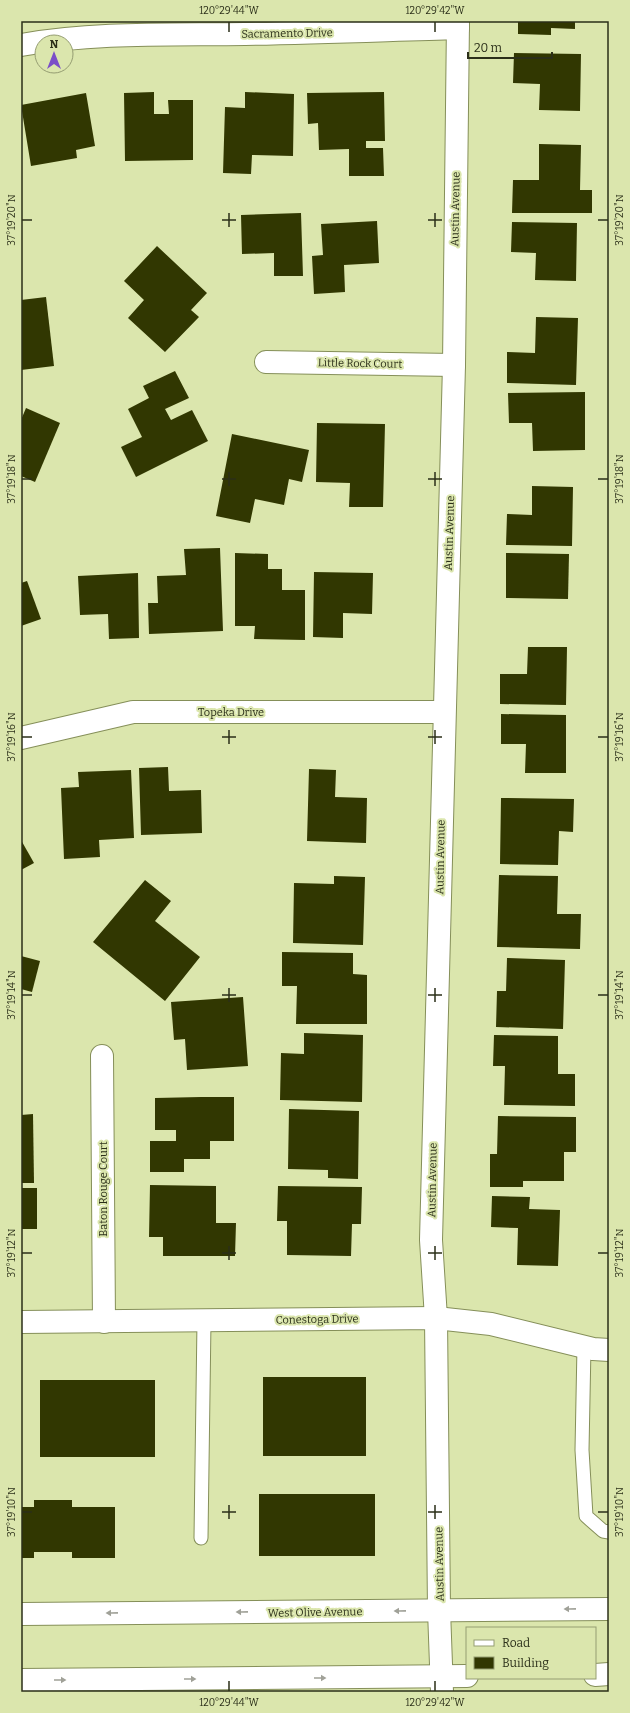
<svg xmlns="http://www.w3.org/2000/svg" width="630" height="1713" viewBox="0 0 630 1713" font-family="Bitter,serif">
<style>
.building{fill:#313701}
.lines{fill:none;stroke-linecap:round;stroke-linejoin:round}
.lane-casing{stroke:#858f59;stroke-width:15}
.street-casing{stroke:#858f59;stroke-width:24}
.secondary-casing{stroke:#858f59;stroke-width:24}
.lane{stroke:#fff;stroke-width:13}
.street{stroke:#fff;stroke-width:22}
.secondary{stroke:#fff;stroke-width:22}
.oneway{fill:#a0a198}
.ticks{fill:none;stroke:#2b2f19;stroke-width:1.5}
.labels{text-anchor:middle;stroke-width:4;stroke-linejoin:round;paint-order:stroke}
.street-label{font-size:11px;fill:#2b2f19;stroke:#dbe6ad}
.neatline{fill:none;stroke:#2b2f19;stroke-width:1.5}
.ticks-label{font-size:10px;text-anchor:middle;fill:#2b2f19}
</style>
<rect width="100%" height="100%" fill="#dbe6ad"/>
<!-- building -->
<g class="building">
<polygon points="518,21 575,21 575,29 551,28 551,35 518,34"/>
<polygon points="514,53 581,54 580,111 539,110 540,84 513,83"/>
<polygon points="154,92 154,114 169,114 168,100 193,100 193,160 125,161 124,93"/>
<polygon points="245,92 294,94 293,156 252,155 251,174 223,173 225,107 245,108"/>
<polygon points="384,92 385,141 366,141 366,148 383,148 384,176 349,176 349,149 319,150 318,123 308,124 307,93"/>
<polygon points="86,93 95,146 76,150 77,158 31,166 21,105"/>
<polygon points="539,144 581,145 580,190 592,190 592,213 512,213 513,180 539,180"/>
<polygon points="301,213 303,276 274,276 274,253 242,254 241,215"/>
<polygon points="377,221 379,263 344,265 345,292 314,294 312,256 323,255 321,224"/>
<polygon points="512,222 577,223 576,281 535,280 536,253 511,252"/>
<polygon points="157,246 207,293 191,310 199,317 165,352 128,318 144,300 124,281"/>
<polygon points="46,297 54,366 21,370 21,300"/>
<polygon points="536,317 578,318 576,385 507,383 507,352 535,353"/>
<polygon points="175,371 189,398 165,409 171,420 192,410 208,441 136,477 121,447 142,437 128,409 149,398 143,386"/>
<polygon points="585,392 585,450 533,451 532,423 509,423 508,393"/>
<polygon points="26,408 60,423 35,482 21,476 21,420"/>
<polygon points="317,423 385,424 383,507 349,507 350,483 316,482"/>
<polygon points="232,434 309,450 302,482 289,479 284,505 255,499 250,523 216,516"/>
<polygon points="532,486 573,487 572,546 506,545 507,514 532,515"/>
<polygon points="220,548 223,631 149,634 148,603 158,603 157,576 186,575 184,549"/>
<polygon points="235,553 268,554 268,569 282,569 282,590 305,590 305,640 254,639 255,626 235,626"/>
<polygon points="506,553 569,554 568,599 506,598"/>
<polygon points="314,572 373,573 372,614 343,613 343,638 313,637"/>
<polygon points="138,573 139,638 109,639 108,614 80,615 78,576"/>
<polygon points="27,581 41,619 21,626 21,583"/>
<polygon points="528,647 567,647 566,705 500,704 500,674 527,674"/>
<polygon points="501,714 566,715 566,773 525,773 526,744 501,744"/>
<polygon points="168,767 169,791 201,790 202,833 141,835 139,768"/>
<polygon points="309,769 336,770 335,797 367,798 366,843 307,841"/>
<polygon points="131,770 134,838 99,840 100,857 64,859 61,788 79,787 78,772"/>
<polygon points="501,798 574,799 573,832 559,831 558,865 500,864"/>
<polygon points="21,840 34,863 21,870"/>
<polygon points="499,875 558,876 557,914 581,914 580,949 497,947"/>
<polygon points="334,876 365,877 363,945 293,943 294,883 334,884"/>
<polygon points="145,880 171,901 155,921 200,957 165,1001 93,942"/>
<polygon points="282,952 353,953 353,974 367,975 367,1024 296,1024 297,986 282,986"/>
<polygon points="21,956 40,961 32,992 21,989"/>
<polygon points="507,958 565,960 563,1029 496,1027 497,991 506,991"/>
<polygon points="243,997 248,1066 187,1070 185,1039 174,1040 171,1002"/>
<polygon points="304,1033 363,1035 362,1102 280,1100 281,1053 304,1054"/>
<polygon points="494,1035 558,1036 558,1074 575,1074 575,1106 504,1105 505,1066 493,1066"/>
<polygon points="201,1097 234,1097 234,1141 210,1141 210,1159 184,1159 184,1172 150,1172 150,1141 176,1141 176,1130 155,1130 155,1098"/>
<polygon points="289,1109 359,1111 358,1179 328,1178 328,1170 288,1169"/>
<polygon points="33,1114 34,1183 21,1183 21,1115"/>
<polygon points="498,1116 576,1117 576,1152 564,1152 564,1181 523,1181 523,1187 490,1187 490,1154 497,1154"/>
<polygon points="150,1185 216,1186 216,1223 236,1223 235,1256 163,1256 163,1237 149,1237"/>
<polygon points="278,1186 362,1187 361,1224 352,1224 351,1256 287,1255 287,1221 277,1221"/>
<rect x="21" y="1188" width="16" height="41"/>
<polygon points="492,1196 530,1197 529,1209 560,1210 558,1266 517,1265 518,1228 491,1227"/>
<rect x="263" y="1377" width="103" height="79"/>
<rect x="40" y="1380" width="115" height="77"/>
<rect x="259" y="1494" width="116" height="62"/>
<polygon points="34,1500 72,1500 72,1507 115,1507 115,1558 72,1558 72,1552 34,1552 34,1558 21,1558 21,1507 34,1507"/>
</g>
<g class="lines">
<!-- lane casing -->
<g class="lane-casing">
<g id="lane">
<polyline points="584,1346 582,1450 586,1516 603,1531 609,1532"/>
<polyline points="201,1538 204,1321"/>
</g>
</g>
<!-- street casing -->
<g class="street-casing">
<g id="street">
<path d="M21 45C95 32 170 35 245 34 316 33 387 30 458 28"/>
<polyline points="266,362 454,365"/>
<polyline points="21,738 133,712 444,712"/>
<polyline points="102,1056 104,1322"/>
<polyline points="21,1322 436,1318 491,1324 593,1349 609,1350"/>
<polyline points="442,1692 439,1610 436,1318 431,1240 454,365 458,21"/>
</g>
</g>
<!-- secondary casing -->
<g class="secondary-casing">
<g id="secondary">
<polyline points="21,1614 609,1609"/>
<polyline points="595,1675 609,1674"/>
<polyline points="21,1680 467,1676"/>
</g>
</g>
<!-- lane -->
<use href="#lane" class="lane"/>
<!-- street -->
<use href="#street" class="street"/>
<!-- secondary -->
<use href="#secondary" class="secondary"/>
</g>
<!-- one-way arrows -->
<defs><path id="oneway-solid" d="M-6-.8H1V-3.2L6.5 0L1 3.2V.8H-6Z"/></defs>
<g class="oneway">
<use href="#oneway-solid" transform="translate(570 1609) rotate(179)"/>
<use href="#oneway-solid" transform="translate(400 1611) rotate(179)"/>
<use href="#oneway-solid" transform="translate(242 1612) rotate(179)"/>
<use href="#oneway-solid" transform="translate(112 1613) rotate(179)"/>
<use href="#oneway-solid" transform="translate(320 1678)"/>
<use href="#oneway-solid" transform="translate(190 1679)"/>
<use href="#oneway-solid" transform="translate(60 1680)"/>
</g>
<!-- ticks -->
<path class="ticks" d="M229 22V32M435 22V32M229 213V227M435 213V227M22 220H32M222 220H236M428 220H442M598 220H608M229 472V486M435 472V486M22 479H32M222 479H236M428 479H442M598 479H608M229 730V744M435 730V744M22 737H32M222 737H236M428 737H442M598 737H608M229 988V1002M435 988V1002M22 995H32M222 995H236M428 995H442M598 995H608M229 1246V1260M435 1246V1260M22 1253H32M222 1253H236M428 1253H442M598 1253H608M229 1505V1519M435 1505V1519M22 1512H32M222 1512H236M428 1512H442M598 1512H608M229 1681V1691M435 1681V1691"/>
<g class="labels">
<!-- street labels -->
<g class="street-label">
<text transform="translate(287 33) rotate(-1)" y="4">Sacramento Drive</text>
<text transform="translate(455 209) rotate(-89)" y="4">Austin Avenue</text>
<text transform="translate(360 363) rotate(1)" y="4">Little Rock Court</text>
<text transform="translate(449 533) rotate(-88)" y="4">Austin Avenue</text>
<text x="231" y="716">Topeka Drive</text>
<text transform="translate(440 857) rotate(-89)" y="4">Austin Avenue</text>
<text transform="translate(432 1180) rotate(-89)" y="4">Austin Avenue</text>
<text transform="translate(103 1189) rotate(-90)" y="4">Baton Rouge Court</text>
<text transform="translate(317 1319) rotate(-1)" y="4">Conestoga Drive</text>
<text transform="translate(439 1564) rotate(-91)" y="4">Austin Avenue</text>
<text transform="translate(315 1612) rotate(-1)" y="4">West Olive Avenue</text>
</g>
</g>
<!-- border -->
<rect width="630" height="1713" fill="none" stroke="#dbe6ad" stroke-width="44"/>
<!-- legend -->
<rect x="466" y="1627" width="130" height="52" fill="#dbe6ad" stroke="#959d72"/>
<rect x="474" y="1640" width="20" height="6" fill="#ffffff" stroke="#959d72"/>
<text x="502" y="1647" font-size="12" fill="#2b2f19">Road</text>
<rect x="474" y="1657" width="20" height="12" fill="#313701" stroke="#959d72"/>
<text x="502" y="1667" font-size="12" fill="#2b2f19">Building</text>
<!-- north arrow -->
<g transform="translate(54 54)"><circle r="19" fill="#dbe6ad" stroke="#959d72"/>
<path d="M0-3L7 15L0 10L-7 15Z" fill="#7b4fc8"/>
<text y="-6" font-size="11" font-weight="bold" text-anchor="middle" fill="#2b2f19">N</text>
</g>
<!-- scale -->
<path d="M468 52v6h84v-6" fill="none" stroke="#2b2f19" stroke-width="2"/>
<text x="474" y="52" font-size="12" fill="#2b2f19" stroke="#dbe6ad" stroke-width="3" paint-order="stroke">20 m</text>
<rect x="22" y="22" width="586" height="1669" class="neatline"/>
<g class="ticks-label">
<text x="229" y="14">120°29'44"W</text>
<text x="435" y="14">120°29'42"W</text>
<text transform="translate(11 220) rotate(-90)" y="4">37°19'20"N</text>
<text transform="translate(619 220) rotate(-90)" y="4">37°19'20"N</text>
<text transform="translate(11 479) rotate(-90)" y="4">37°19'18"N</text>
<text transform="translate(619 479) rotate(-90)" y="4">37°19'18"N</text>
<text transform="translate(11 737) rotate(-90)" y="4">37°19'16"N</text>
<text transform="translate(619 737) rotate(-90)" y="4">37°19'16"N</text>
<text transform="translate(11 995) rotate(-90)" y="4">37°19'14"N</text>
<text transform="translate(619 995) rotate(-90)" y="4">37°19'14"N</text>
<text transform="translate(11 1253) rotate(-90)" y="4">37°19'12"N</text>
<text transform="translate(619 1253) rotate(-90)" y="4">37°19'12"N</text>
<text transform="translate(11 1512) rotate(-90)" y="4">37°19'10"N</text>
<text transform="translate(619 1512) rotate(-90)" y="4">37°19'10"N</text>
<text x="229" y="1706">120°29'44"W</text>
<text x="435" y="1706">120°29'42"W</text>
</g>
</svg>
